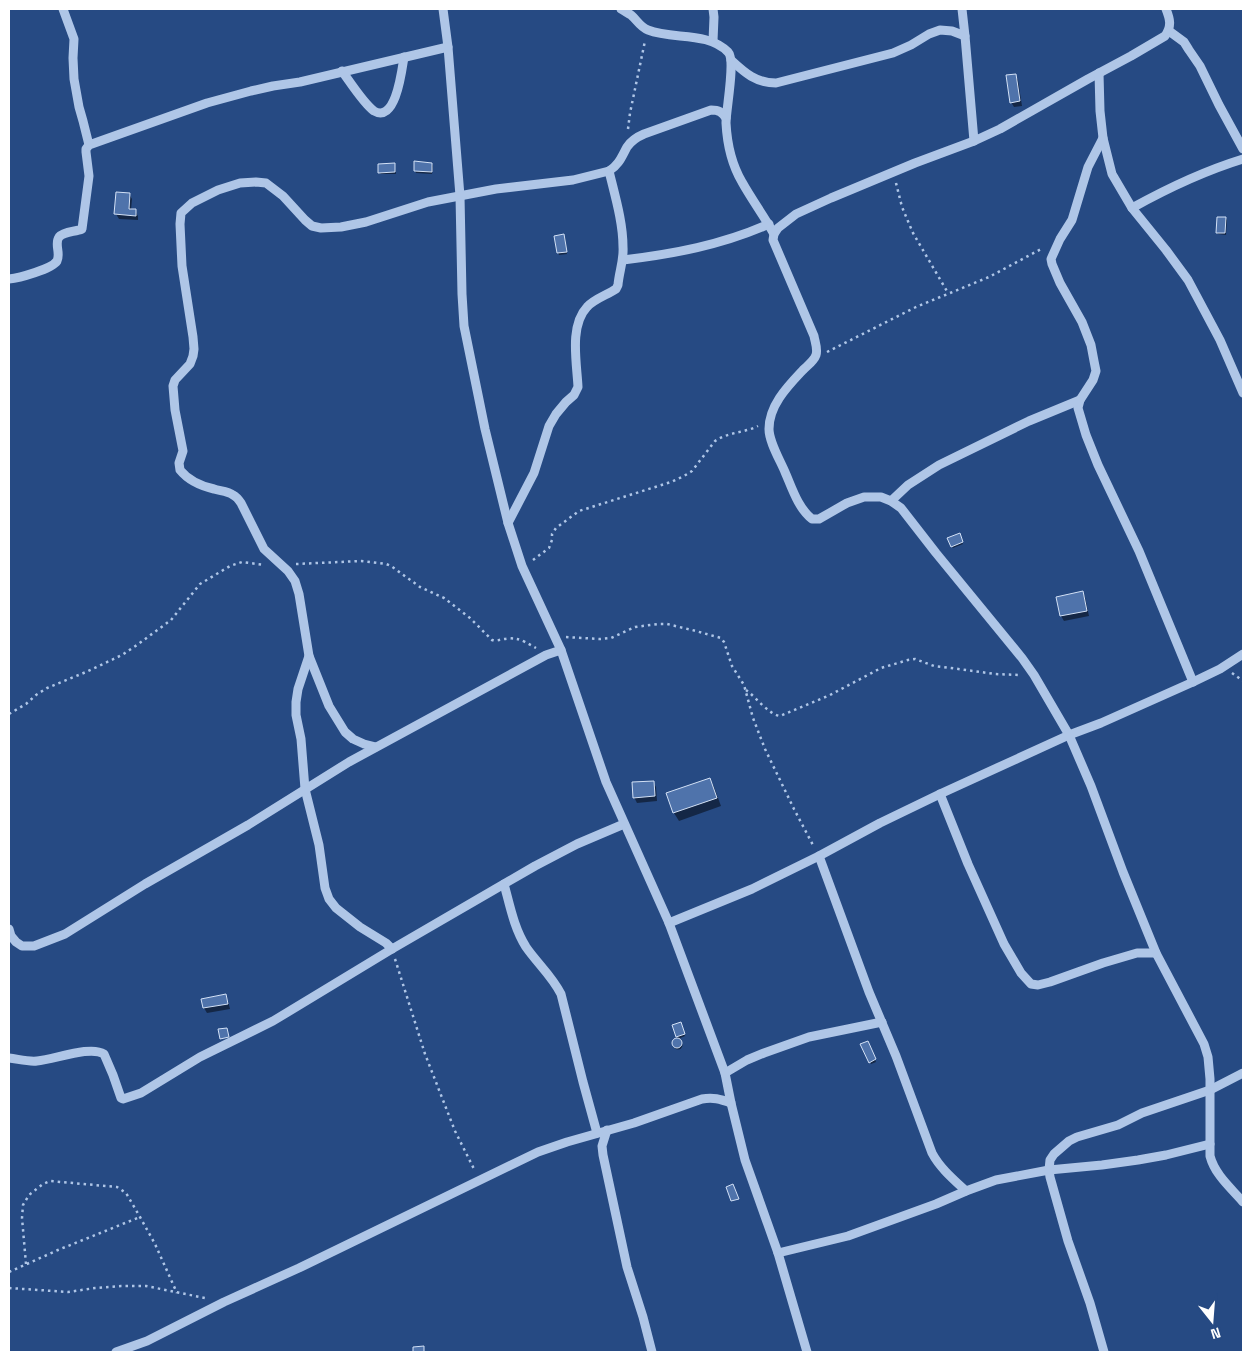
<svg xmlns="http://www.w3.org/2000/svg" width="1252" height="1361" viewBox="0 0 1252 1361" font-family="'Space Grotesk',sans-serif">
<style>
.shadow{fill:#0007}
.building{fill:#4f73ab;stroke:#d3e1f6}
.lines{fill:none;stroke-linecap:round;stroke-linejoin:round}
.path{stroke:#afc6e7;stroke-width:2.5;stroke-dasharray:2.5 4;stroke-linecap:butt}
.minor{stroke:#afc6e7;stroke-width:9}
</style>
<rect width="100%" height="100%" fill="#264a83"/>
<!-- shadow -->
<g class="shadow">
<polygon points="1015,75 1018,80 1022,106 1014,107 1011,102"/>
<polygon points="432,164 433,166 432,174 416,173 415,170"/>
<polygon points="394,165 396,174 381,174 379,172"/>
<polygon points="129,194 132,199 131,210 135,211 138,216 138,220 119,219 116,214"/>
<polygon points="1225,218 1227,220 1226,235 1218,234 1217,232"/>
<polygon points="555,237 565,237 567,254 559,255"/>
<polygon points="960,537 963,544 953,548 952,546"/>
<polygon points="1082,592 1085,597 1089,616 1064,621 1061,616 1057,598"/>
<polygon points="710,779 714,787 721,806 679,821 674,813 668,793"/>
<polygon points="653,782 656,787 657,801 637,803 634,797"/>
<polygon points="225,996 228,1001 230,1009 207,1013 204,1008 203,1000"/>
<polygon points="682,1026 685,1036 678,1039 677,1037"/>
<circle cx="678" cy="1045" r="4.5"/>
<polygon points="867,1042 876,1062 871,1064 862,1044"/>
</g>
<!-- building -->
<g class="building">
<polygon points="1016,74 1020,101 1010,103 1006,75"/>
<polygon points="414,161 432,163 432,172 414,171"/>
<polygon points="395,163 395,172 378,173 378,164"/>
<polygon points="116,192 130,193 129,209 136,209 136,216 114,214"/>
<polygon points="1217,217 1226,217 1225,233 1216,233"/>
<polygon points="564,234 567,252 557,253 554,236"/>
<polygon points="960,533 963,542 951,547 947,538"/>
<polygon points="1083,591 1087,611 1060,616 1056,597"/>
<polygon points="710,778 717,798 673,813 666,793"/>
<polygon points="654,781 655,796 633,798 632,782"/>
<polygon points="226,994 228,1004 203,1008 201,999"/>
<polygon points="681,1022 685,1034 676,1037 672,1025"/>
<polygon points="227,1028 229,1037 220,1039 218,1029"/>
<circle cx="677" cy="1043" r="5"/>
<polygon points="868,1041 876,1059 869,1063 860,1044"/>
<polygon points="733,1184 739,1199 731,1201 726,1187"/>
<polygon points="424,1346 424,1352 413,1352 413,1347"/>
</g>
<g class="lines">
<!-- path -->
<g class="path">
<polyline points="628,129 630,113 645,41"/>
<polyline points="896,183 902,207 913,233 948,293"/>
<polyline points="827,352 916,307 989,277 1043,248"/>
<path d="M533 560 549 548 552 540V534L556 528 579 511 671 482 684 476 692 471 715 441C728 432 744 433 758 426"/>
<path d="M296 564 361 561 386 564 391 566 420 587 444 598 470 618 492 640 495 641C516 636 518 638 536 648"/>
<polyline points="566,637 600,639 611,638 635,627 658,624 667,624 692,630 721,638 724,642 732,666 744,685 753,718 765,749 794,809 814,847"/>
<polyline points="1232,673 1243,681"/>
<path d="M746 690C757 698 768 714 780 716L830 695 881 668 908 660 915 659 934 666 951 668 995 674 1020 675"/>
<polyline points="9,714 26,704 36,695 47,688 86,672 122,655 137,645 171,620 200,584 230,566 242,562 265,565"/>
<polyline points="395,959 425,1054 455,1131 475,1171"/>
<polyline points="26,1264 22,1218 23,1205 29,1195 43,1184 50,1181 117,1187 126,1193 140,1217 155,1244 177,1293"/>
<polyline points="9,1272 58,1250 140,1217"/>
<polyline points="9,1288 68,1292 95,1288 121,1286 146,1286 205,1298"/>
</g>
<!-- minor -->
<g class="minor">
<polyline points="63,9 74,39 73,58 74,79 79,107 83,121 89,145"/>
<polyline points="443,9 448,47 460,196 462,294 464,326 485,429 508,523 522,566 561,650 606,782 669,923 725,1073 731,1103 745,1160 778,1253 807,1352"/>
<path d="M621 9C624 11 628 13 631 15 637 20 640 27 648 30 673 40 707 31 728 52 736 60 726 109 726 123 727 142 732 165 742 182 752 200 764 216 774 234"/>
<polyline points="962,9 965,36 974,141"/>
<path d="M1166 9C1170 19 1172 26 1165 36L1131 56 1088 79 1000 129 974 141 915 163 831 198 796 214 778 228 774 234 773 240 814 336C815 342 818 349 816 355 814 361 807 366 803 370 788 386 769 405 769 429 769 442 780 460 785 472 792 488 798 508 812 519H819L847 503 864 497H881L891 501 901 508 936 553 1022 658 1034 675 1069 735 1091 786 1123 872 1156 953 1204 1044 1208 1057 1210 1079V1156C1215 1175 1231 1188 1243 1202"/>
<polyline points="1169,31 1184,42 1189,50 1200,66 1219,105 1243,149"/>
<polyline points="713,41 714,17 713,9"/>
<path d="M731 60C745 73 756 83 776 83L893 53 911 45 929 34 940 30 952 31 965 36"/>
<path d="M342 71C350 82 364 104 374 111 396 124 402 69 404 57"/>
<polyline points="1099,73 1100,111 1103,138 1112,174 1132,208 1166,250 1188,280 1220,340 1243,393"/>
<polyline points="1103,138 1088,167 1072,220 1060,239 1051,259 1052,264 1060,283 1082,322 1091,345 1094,361 1096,371 1093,380 1080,400 1078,408 1086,435 1098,465 1139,551 1193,682"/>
<path d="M1132 208C1168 188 1204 171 1243 159"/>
<path d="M623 260C673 254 722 245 769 224"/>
<path d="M9 279C19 278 52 269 57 261 61 253 54 244 59 237 64 231 75 232 82 229L89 176 86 152V149L89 145 207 103 251 91 273 86 300 82 448 47"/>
<polyline points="891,501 908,485 939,465 1029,421 1080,400"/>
<path d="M508 523 534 473 549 426 556 414 566 402 574 395 578 387C577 364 569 326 587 307 594 299 607 295 616 289L618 285C619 272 624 260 623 247 623 222 615 196 609 171"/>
<polyline points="309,656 298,689 296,702 296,715 301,739 305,789 319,845 325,888 329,899 336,908 360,927 386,943 392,949"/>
<path d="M376 747 364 744 353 739 345 732 329 706 309 656 299 594 295 581 288 571 264 549 241 503C239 500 237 497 233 495 228 491 220 491 214 489 201 486 188 480 180 470L179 463 183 451 175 410 173 386 175 380 190 364 193 356 194 349 193 337 182 266 180 224 181 213 192 203 218 190 240 183 256 182 266 183 283 196 305 220 312 226 321 228 341 227 366 222 428 202 496 189 573 180 609 171C619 165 622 156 627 147 631 141 637 137 644 134L711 110C719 110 722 112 726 118"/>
<polyline points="940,794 968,864 1004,944 1021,973 1031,984 1038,985 1050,982 1103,963 1137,953 1156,953"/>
<path d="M819 856 869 992 896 1056 932 1153C940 1168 953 1179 966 1191"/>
<path d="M504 884C510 906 514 928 526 947 537 963 552 976 561 994L583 1082 597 1133"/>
<polyline points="669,923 752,889 819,856 880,823 940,794 1069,735 1101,723 1193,682 1220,669 1243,654"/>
<polyline points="9,929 11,936 16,942 22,946 34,946 65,934 145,884 248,825 349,762 546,655 561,650"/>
<path d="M9 1058C18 1059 28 1062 37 1061 54 1060 90 1045 104 1054L113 1075 121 1098 123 1099 141 1093 200 1057 273 1021 392 949 535 866 577 844 624 824"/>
<polyline points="725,1073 747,1060 764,1053 809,1037 882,1022"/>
<polyline points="607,1130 602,1146 603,1155 627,1267 643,1317 652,1352"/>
<polyline points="778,1253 848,1236 936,1204 966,1191 996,1180 1049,1170 1102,1165 1138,1160 1166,1155 1210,1144"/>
<path d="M116 1352 147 1341 224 1302 299 1268 538 1152 567 1142 634 1123 702 1099C713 1097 720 1099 731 1103"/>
<polyline points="1104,1352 1090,1303 1068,1241 1050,1177 1049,1170 1050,1160 1054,1154 1069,1141 1077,1137 1118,1125 1142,1113 1210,1090 1243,1073"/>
</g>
</g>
<!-- border -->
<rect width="1252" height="1361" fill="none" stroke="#ffffff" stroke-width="20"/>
<!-- north arrow -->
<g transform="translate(1212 1321) rotate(163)" stroke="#264a83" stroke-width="4" paint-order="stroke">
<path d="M0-4L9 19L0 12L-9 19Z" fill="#ffffff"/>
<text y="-8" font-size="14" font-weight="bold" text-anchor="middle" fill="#ffffff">N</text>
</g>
</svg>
